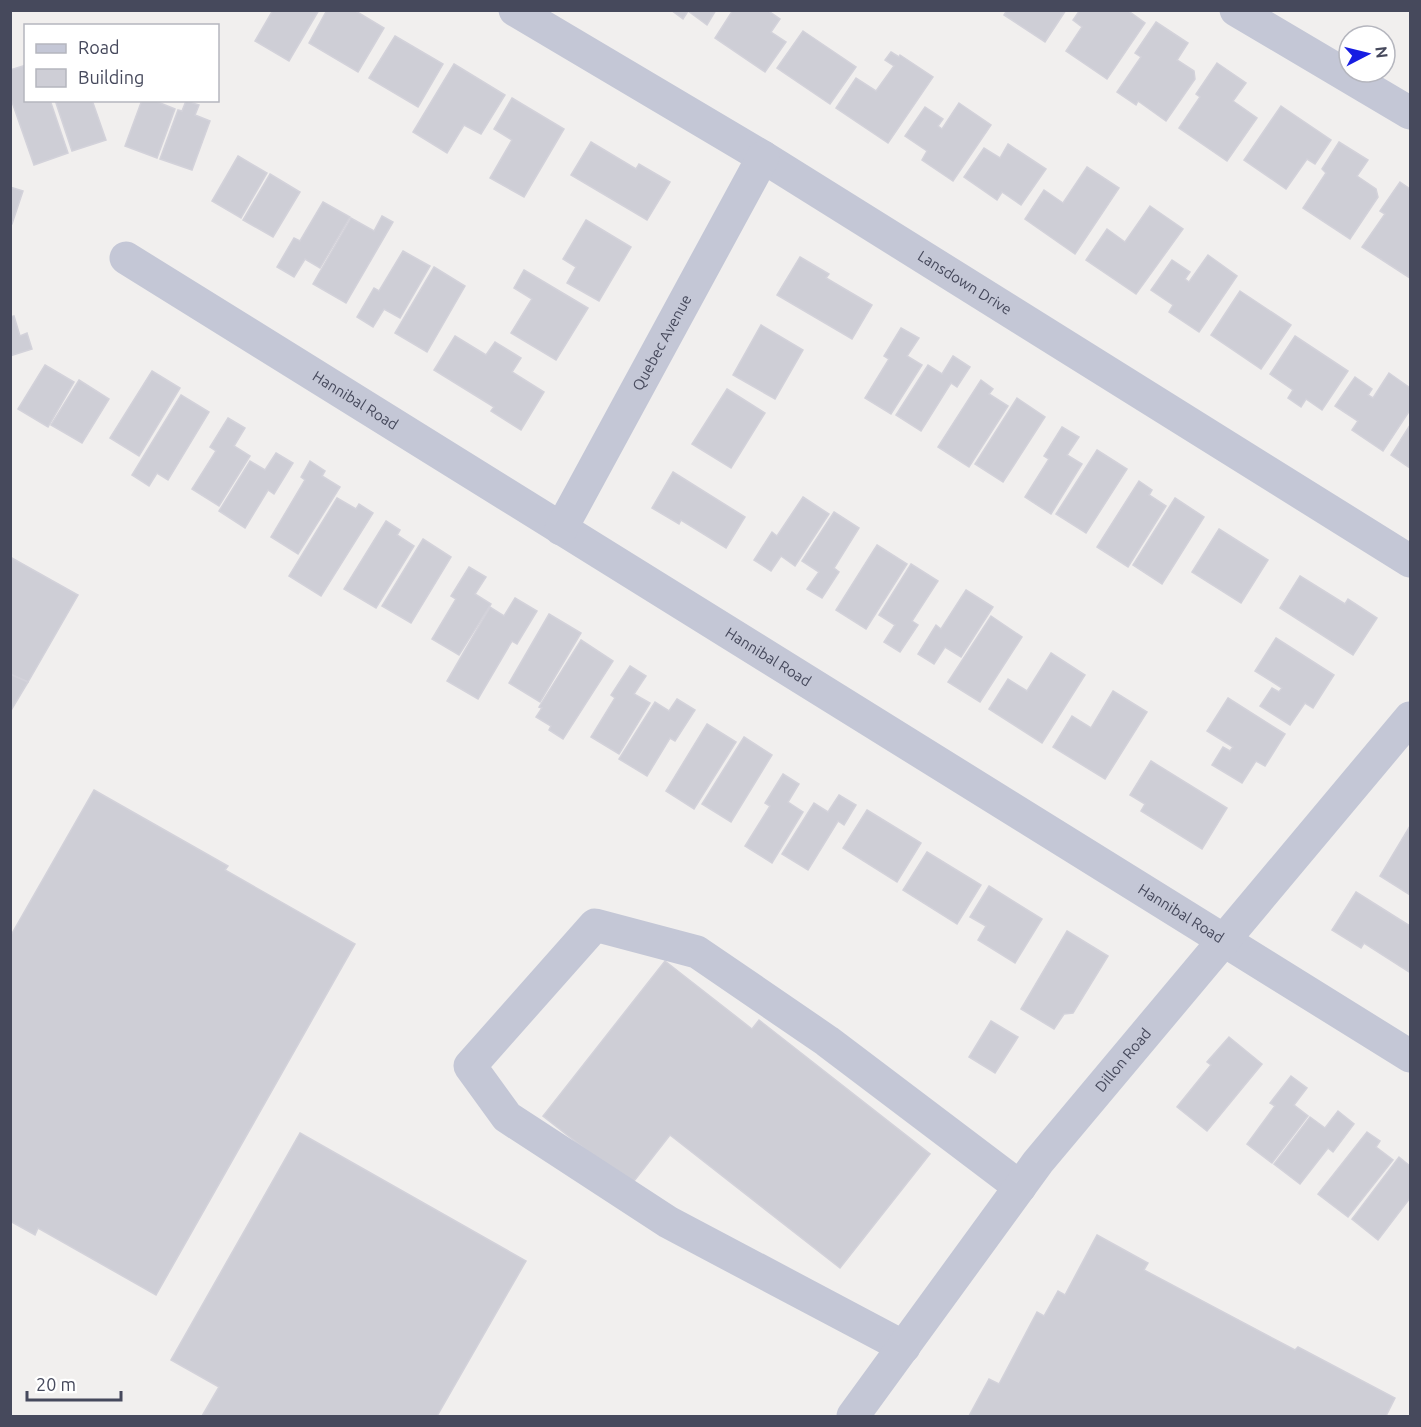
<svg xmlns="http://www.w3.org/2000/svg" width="1421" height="1427" viewBox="0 0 1421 1427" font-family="Ubuntu,sans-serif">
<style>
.building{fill:#ceced6;stroke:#d3d2da;stroke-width:1.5}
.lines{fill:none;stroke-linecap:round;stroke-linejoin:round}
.minor{stroke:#c4c7d6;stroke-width:33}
.labels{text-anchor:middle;stroke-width:5;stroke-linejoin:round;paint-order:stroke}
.street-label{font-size:15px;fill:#46495c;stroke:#fff}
</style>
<rect width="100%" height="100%" fill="#f1efee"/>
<!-- building -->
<g class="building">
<polygon points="273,10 319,10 289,61 255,41"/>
<polygon points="327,10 354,10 384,28 358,72 309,43"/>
<polygon points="671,10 716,10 707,25 688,11 683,19"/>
<polygon points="733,10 767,10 780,19 771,32 786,42 765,72 715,38"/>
<polygon points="1007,10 1066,10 1045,42 1004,15"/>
<polygon points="1080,10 1127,10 1145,23 1107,79 1066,51 1082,27 1073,20"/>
<polygon points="1156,22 1188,43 1177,60 1194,71 1195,79 1166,121 1138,101 1136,105 1117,92 1141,57 1135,53"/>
<polygon points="803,31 856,67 830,104 777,68"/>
<polygon points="395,36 443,64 418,107 369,78"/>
<polygon points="891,52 899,57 900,55 933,77 888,143 836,108 856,78 876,91 894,66 885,60"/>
<polygon points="1217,63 1246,83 1233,101 1257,118 1227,161 1179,128 1200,97 1196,94"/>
<polygon points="454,64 505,95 481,134 464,125 447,153 413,132"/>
<polygon points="26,65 26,100 50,100 68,153 34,165 10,96 10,70"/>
<polygon points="512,98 564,129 524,197 490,178 512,140 494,129"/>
<polygon points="55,100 92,100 106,140 72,151"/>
<polygon points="142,100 153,100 175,109 157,158 125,146"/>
<polygon points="186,101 199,105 195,115 210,121 192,170 160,159 178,110 182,111"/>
<polygon points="959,103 991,125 953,181 922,160 927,151 905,136 925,107 943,119 938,126 942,129"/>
<polygon points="1281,106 1331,140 1315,164 1307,159 1286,189 1244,160"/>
<polygon points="591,142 636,169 639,164 670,182 647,220 571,175"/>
<polygon points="1339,142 1368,160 1357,176 1376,189 1378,197 1350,239 1303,208 1326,173 1322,169"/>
<polygon points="1008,144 1046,169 1021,205 1002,192 997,200 964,177 984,148 1000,158"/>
<polygon points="238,156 267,173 241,218 212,201"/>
<polygon points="1087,167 1119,188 1075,254 1025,219 1044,190 1063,203"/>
<polygon points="270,174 300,192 273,237 243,220"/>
<polygon points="1400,182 1410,189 1410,278 1362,247 1385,214 1380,211"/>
<polygon points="10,187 23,191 12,224 10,224"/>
<polygon points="323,202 350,217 320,268 305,259 294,277 277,267 294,238 300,241"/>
<polygon points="1150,206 1183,229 1136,294 1086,260 1107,229 1125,242"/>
<polygon points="382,216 393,222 346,303 313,284 351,218 374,231"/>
<polygon points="586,220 631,247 599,301 567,283 576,267 563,259"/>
<polygon points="403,251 430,266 400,318 384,309 373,327 357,317 374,288 379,291"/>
<polygon points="1208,255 1237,276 1199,332 1169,312 1173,305 1151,290 1172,260 1190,272 1185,279 1189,282"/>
<polygon points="800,257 829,274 826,278 872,305 852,339 777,295"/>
<polygon points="434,267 465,286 427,352 395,333"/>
<polygon points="524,270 588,308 556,360 511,333 532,299 514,288"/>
<polygon points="1240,291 1291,325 1261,369 1211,335"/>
<polygon points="14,316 20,336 27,333 32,349 10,356 10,317"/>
<polygon points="761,325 803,350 775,399 733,375"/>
<polygon points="901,328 919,338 907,356 922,365 891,414 865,398 889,359 884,356"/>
<polygon points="455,336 486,355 495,342 521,358 512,372 544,392 521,430 491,411 494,407 434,370"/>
<polygon points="1295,336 1348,371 1322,410 1306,399 1301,407 1288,398 1293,390 1270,374"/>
<polygon points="953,356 970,367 957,387 951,383 921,431 896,415 928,365 942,374"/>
<polygon points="45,365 74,382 48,427 18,409"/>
<polygon points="152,371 180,388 139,456 110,438"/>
<polygon points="1389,373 1410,388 1410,410 1383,451 1352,430 1358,421 1335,406 1355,377 1372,389 1368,395 1373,398"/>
<polygon points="79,380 109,399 82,443 51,425"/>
<polygon points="981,380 993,389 989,394 1008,406 969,467 938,447"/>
<polygon points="727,389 765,413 731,468 692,444"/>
<polygon points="181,395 209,412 168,480 157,473 149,486 132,475"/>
<polygon points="1017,398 1045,417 1003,482 975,464"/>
<polygon points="228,418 245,428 234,446 250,456 219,506 192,489 216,451 210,447"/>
<polygon points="1410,425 1410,468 1391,455"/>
<polygon points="1062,427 1079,437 1067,455 1082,464 1051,514 1025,497 1049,459 1044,456"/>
<polygon points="1097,450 1127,469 1086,533 1056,514"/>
<polygon points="276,453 293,463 274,494 268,490 245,528 219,511 250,461 265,470"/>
<polygon points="310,461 325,471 322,476 340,487 298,554 271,537 305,480 301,477"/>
<polygon points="673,472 745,517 726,548 681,520 679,524 652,508"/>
<polygon points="1139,481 1152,490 1149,495 1166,506 1128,567 1097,547"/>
<polygon points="803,497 829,514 795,566 781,556 771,571 754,560 772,532 777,536"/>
<polygon points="337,498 356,509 359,504 373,513 321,596 289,576"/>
<polygon points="1175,498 1204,517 1162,584 1133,565"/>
<polygon points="834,512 859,528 834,568 839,572 822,598 807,589 819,572 802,561"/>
<polygon points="386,521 400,530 397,535 414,546 376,608 344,589"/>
<polygon points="1219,529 1268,560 1241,603 1192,572"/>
<polygon points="423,539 451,557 411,623 382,606"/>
<polygon points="877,545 907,564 866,629 836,610"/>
<polygon points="10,557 78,595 28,682 10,674"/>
<polygon points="911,564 938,581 912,621 918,625 900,652 884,642 895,625 879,615"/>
<polygon points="469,567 486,577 475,594 491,604 459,655 432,639 456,599 451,596"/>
<polygon points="1300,576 1345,604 1348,599 1377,618 1353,655 1280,608"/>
<polygon points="966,590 993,607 961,657 945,647 934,664 918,654 936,625 941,629"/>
<polygon points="515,598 537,611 517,644 512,641 478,699 447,681 490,607 504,616"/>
<polygon points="549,614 581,633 540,702 509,683"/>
<polygon points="991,616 1022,637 980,702 948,682"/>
<polygon points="1276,638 1334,675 1313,708 1305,703 1290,725 1260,706 1272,688 1279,692 1282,688 1255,671"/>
<polygon points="581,640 613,661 563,739 549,730 551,726 536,717 542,708 539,707"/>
<polygon points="1051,653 1085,675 1042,743 989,709 1008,679 1027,691"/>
<polygon points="630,666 646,676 634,694 650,703 619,754 591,737 615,698 611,695"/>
<polygon points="10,674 28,682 10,712"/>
<polygon points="1113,691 1147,712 1105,779 1053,747 1072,716 1091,728"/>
<polygon points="1228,698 1285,734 1265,766 1256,761 1242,783 1212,765 1223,747 1230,751 1233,747 1207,731"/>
<polygon points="677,699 695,710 675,741 670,738 647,776 619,759 655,702 669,711"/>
<polygon points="707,724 736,742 694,809 666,791"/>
<polygon points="744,737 772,755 731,822 702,804"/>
<polygon points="1151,761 1227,808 1202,849 1141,811 1145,804 1130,795"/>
<polygon points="783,774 799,784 788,802 803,812 772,863 745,846 770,806 765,803"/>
<polygon points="94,790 228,866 225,870 355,944 156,1295 38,1228 35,1235 10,1221 10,937"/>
<polygon points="839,795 856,805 844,825 838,821 808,870 782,854 814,803 828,812"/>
<polygon points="867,810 921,843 897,882 843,848"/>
<polygon points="1410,826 1410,895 1380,876"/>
<polygon points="927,852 981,885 957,924 903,890"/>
<polygon points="989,886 1042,919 1015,963 978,940 986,926 970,917"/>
<polygon points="1356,892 1410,926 1409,972 1364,943 1361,948 1332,930"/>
<polygon points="1067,931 1108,956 1073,1013 1064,1014 1054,1029 1021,1009"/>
<polygon points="665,961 752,1029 759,1020 930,1154 840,1268 670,1135 631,1185 543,1116"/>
<polygon points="991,1021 1018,1037 995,1073 969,1057"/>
<polygon points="1229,1037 1262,1064 1207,1131 1177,1107 1211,1065 1207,1062"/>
<polygon points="1291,1076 1307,1088 1294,1105 1308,1116 1272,1163 1247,1144 1275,1106 1270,1103"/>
<polygon points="1338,1111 1354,1124 1333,1152 1328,1148 1300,1184 1274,1164 1310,1117 1325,1128"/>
<polygon points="1367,1132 1380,1141 1376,1147 1393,1160 1348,1217 1318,1194"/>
<polygon points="300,1133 526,1261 437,1416 202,1416 219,1387 171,1360"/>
<polygon points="1399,1157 1410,1166 1410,1198 1378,1240 1352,1219"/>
<polygon points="1097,1235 1148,1263 1144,1270 1295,1350 1298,1347 1395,1398 1386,1416 969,1416 989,1379 999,1384 1037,1312 1044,1316 1058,1291 1065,1295"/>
</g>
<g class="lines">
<!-- minor -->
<g class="minor">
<path id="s1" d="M515 10 763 157 1410 561"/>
<polyline points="1236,10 1410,113"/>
<path id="s2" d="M126 258 1410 1056"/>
<path id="s3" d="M561 529 763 157"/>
<polyline points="904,1347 668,1222 507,1117 470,1066 595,925 697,952 827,1041 1020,1187"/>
<path id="s4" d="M853 1416 1038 1162 1410 718"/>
</g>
</g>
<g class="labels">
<!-- street labels -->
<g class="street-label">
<text dy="5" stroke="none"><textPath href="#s1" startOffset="526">Lansdown Drive</textPath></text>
<text dy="5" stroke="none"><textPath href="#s3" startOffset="212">Quebec Avenue</textPath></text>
<text dy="5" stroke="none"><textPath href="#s2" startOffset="270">Hannibal Road</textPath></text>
<text dy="5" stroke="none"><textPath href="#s2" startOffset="756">Hannibal Road</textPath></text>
<text dy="5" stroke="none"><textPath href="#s2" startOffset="1242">Hannibal Road</textPath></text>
<text dy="5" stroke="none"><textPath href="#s4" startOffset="447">Dillon Road</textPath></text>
</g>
</g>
<!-- border -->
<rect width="1421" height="1427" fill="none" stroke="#46495c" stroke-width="24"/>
<!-- legend -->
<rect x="24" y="24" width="195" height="78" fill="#ffffff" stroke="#b5b6be" stroke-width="1.5"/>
<rect x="36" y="44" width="30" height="9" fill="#c4c7d6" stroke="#b5b6be" stroke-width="1.5"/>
<text x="78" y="54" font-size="18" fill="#46495c">Road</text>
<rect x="36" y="69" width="30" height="18" fill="#ceced6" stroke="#b5b6be" stroke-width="1.5"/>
<text x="78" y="84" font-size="18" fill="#46495c">Building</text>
<!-- north arrow -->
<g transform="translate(1367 54) rotate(83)"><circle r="28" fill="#ffffff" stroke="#b5b6be" stroke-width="1.5"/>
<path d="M0-4.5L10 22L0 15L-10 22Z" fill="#171de2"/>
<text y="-9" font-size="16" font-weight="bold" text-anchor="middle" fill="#46495c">N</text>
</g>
<!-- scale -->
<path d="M27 1391v9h94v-9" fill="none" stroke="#46495c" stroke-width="3"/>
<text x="36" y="1391" font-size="18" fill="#46495c" stroke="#ffffff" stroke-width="4.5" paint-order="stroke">20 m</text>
</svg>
